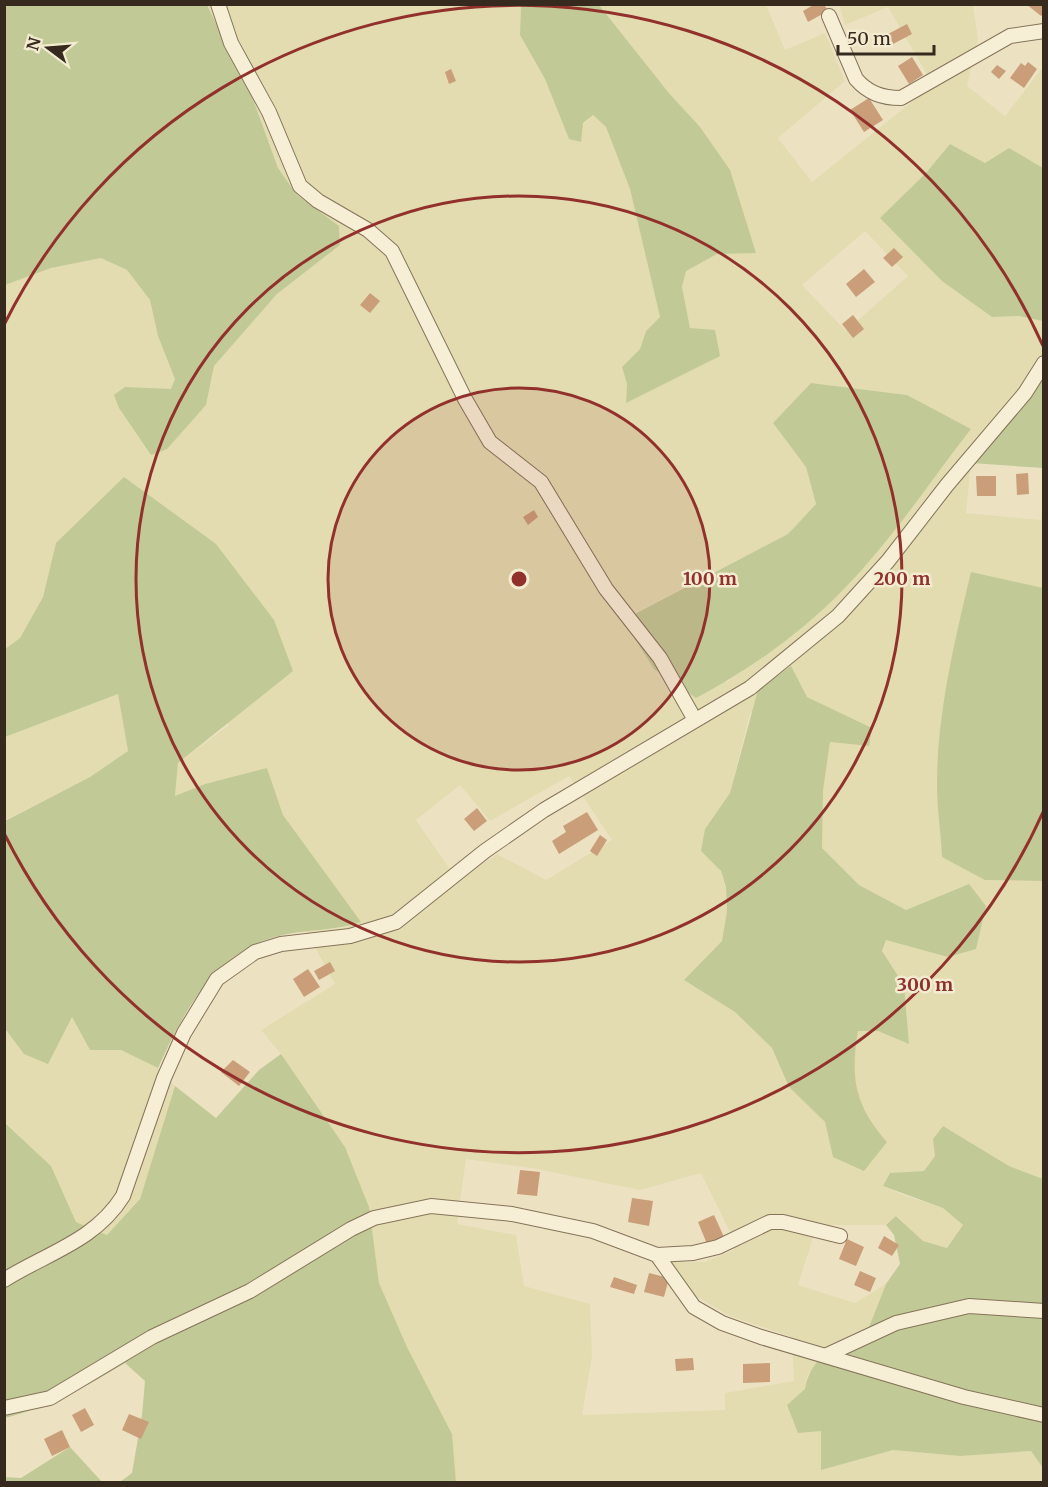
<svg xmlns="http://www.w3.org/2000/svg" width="1048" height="1487" viewBox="0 0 1048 1487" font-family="Merriweather,serif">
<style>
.farmland{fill:#e2dcb0;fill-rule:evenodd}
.green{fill:#c1ca96}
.building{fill:#c99e79}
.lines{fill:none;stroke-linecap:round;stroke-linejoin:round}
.minor-casing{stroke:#85735a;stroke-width:16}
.minor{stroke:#f7efd5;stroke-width:14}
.ring{fill:none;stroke:#92302c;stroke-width:3}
.centre{fill:#92302c;stroke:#f4ecd1;stroke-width:3}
.ring-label{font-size:18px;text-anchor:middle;font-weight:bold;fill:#92302c;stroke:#f4ecd1;stroke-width:5;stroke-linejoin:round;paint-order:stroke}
</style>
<rect width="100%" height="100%" fill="#ece2c2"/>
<!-- farmland -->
<g class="farmland">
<path d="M207 5H521L520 35 545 79 569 139 592 115 606 127 630 189 660 317 646 331 640 349 622 367 627 384 626 402 690 328 682 287 685 271 717 254 756 252 700 127 668 92 599 5H766L785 50 825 33 845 81 778 138 812 182 933 85 888 7 845 25 839 5H973L978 39 967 86 1005 116 1043 67V168L1009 148 985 163 950 144 925 174 992 317 1019 316 1043 321V374L971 463 966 513 1041 520 1043 499V588L1040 589 985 880 1043 881V1179L1009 1166 943 1126 933 1139 935 1156 924 1171 890 1173 883 1186 903 1195 944 1208 963 1225 947 1248 923 1241 897 1216 886 1225H817L798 1285 855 1303 886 1284 869 1327 831 1347 807 1376 805 1389 821 1430V1469L893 1450 960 1456 1031 1451 1043 1468V1482H456L452 1434 407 1347 379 1283 369 1207 345 1147 281 1054 261 1030 335 984 306 931 343 928 360 922 283 815 267 768 205 784 175 797 178 763 229 725 56 543 43 597 20 638 5 649V285L51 268 101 258 127 270 150 300 158 336 176 379 171 389H148L206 405 214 366 277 294 340 245 339 226 297 195 278 168 254 102ZM865 231 908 276 846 331 802 285ZM811 383 907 395 971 429 881 548 842 591 771 651 727 682 623 619 788 534 816 504 806 467 773 423ZM807 697 872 728 868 746 830 742 823 791 822 848 859 885 906 910 969 884 907 944 886 940 882 951 904 985 909 1044 878 1031H858L853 1062 858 1099 870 1123 887 1142 833 1157 825 1122 789 1087 772 1048 735 1012 684 980 722 941 727 911 726 887 705 829 730 793 750 713ZM569 776 612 840 546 880 497 854 458 881 416 820 460 785 490 821ZM466 1159 532 1168 640 1190 701 1173 731 1234 734 1250 705 1262 662 1261 689 1292 730 1316 792 1337 794 1381 725 1393V1410L582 1415 592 1357 590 1304 524 1286 516 1235 457 1224Z"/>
<polygon points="118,694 128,751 90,777 5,820 5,737"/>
<polygon points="72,1017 90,1050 121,1050 158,1068 175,1086 140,1199 107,1235 76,1222 51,1166 5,1122 4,1029 24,1054"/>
</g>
<!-- green -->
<g class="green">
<polygon points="5,5 207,5 254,102 278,168 297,195 339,226 340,245 277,294 214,366 206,405 167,449 151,455 119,408 114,395 125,387 171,389 175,379 158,336 150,300 127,270 101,258 51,268 5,285"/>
<polygon points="521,5 599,5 668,92 700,127 730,170 756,253 717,254 686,271 682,287 690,328 715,330 720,356 626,403 627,384 622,367 640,349 646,331 660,317 630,189 606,127 593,115 583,123 581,142 569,139 545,79 520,35"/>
<polygon points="950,144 985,163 1009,148 1043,168 1043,321 1019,316 992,317 942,281 880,218 925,174"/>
<polygon points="1043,374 1043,468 971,463"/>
<path d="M811 383 907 395 971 429C929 483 891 541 843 590 801 633 749 670 696 698L654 669 623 620 788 534 816 504 806 467 773 423Z"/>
<path d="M124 477 216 544 274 620 293 671 178 763 175 796 205 784 267 768 283 815 361 922C335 931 309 929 283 935 216 949 184 1011 158 1068L121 1050H90L72 1017 48 1064 24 1054 5 1029V821L90 777 128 751 118 694 5 737V649L20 638 43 597 56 543Z"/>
<path d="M971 572 1043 588V881L985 880 942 857C941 833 937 808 937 784 937 714 955 639 971 572Z"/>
<path d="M791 666 807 697 872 728 869 746 830 742 823 791 822 848 859 885 906 910 969 884 986 906 976 949 948 957 886 940 882 951 904 985 909 1044 878 1031H858C850 1078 855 1106 887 1142L864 1171 833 1157 825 1122 789 1087 772 1048 735 1012 684 980 722 941 727 911 726 887 721 871 701 851 705 829 730 793 758 690Z"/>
<path d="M281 1054 345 1147 369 1207 379 1283 407 1347 452 1434 456 1482H120L132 1473 142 1415 145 1381 125 1363C84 1388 51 1406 5 1418L4 1122 51 1166 76 1222 107 1235 140 1199 175 1086 216 1118 259 1070Z"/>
<path d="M943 1126 1009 1166 1043 1179V1468L1031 1451 960 1456 893 1450 821 1470V1431L798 1433 787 1405 805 1389C810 1356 842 1341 869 1327L886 1284 900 1264 894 1235 886 1225 896 1216 923 1241 947 1248 963 1225 943 1208 883 1186 890 1173 924 1171 935 1156 933 1139Z"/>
<polygon points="70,1447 102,1482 5,1482 4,1477 21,1478"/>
</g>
<!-- building -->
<g class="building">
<polygon points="815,4 824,4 828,11 808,22 803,11"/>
<polygon points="1026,4 1044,4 1044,13 1041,16"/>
<polygon points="907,24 912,34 893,44 888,34"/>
<polygon points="912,57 923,75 909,84 898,66"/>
<polygon points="1028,62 1037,69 1024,88 1010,78 1021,63 1025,66"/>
<polygon points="997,65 1006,71 999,79 991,72"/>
<polygon points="451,69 456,81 449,84 445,72"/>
<polygon points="869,98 883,120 864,132 850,110"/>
<polygon points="894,248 903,257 892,267 883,258"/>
<polygon points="864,269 875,282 856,297 846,284"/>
<polygon points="370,293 380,301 370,313 360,305"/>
<polygon points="853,315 864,329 853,338 842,324"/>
<polygon points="1028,473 1029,494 1017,495 1016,474"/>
<polygon points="976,476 996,476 996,496 977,496"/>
<polygon points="534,510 538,517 528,525 523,517"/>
<polygon points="477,808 487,821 474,831 464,819"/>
<polygon points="587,812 598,830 559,854 552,841 566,832 563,826"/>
<polygon points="600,835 607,840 597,856 590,851"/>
<polygon points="330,962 335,971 319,980 314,971"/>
<polygon points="308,969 320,987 304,997 293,979"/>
<polygon points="233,1060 250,1072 239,1086 221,1072"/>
<polygon points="520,1170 540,1172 537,1196 517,1194"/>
<polygon points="632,1198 653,1201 649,1226 628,1222"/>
<polygon points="714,1215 724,1237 707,1244 698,1222"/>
<polygon points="884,1236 899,1245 892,1256 878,1248"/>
<polygon points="847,1239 864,1247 856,1266 839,1259"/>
<polygon points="860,1271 876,1278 870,1292 854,1285"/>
<polygon points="649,1273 669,1278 664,1297 644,1292"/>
<polygon points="614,1277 637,1285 634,1294 610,1287"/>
<polygon points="693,1358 694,1370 676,1371 675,1359"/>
<polygon points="770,1363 770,1382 743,1383 743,1364"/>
<polygon points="85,1408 94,1425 81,1432 72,1415"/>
<polygon points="129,1414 149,1422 141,1439 122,1430"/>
<polygon points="62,1430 70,1447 52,1456 44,1439"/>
</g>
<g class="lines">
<!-- minor casing -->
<g class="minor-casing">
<g id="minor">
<polyline points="218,4 231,43 269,112 300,186 318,201 368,230 392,251 465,399 490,442 541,482 606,589 660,658 695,720"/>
<path d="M829 16 856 79C868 93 882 98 901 98L1010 36 1044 31"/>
<polyline points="657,1255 693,1253 718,1247 770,1222 783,1222 840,1236"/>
<path d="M4 1280C47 1253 95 1241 123 1196L164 1078 184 1033 217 979 255 952 281 944 350 936 396 922 485 851 544 810 750 688 838 616 888 561 947 485 1025 393 1044 363"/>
<polyline points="827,1355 896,1323 969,1306 1044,1311"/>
<polyline points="4,1408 50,1398 152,1337 250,1291 351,1229 374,1218 431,1206 512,1214 593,1231 657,1255 694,1307 722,1323 761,1337 964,1397 1044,1415"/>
</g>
</g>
<!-- minor -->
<use href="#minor" class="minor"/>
</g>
<!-- distance rings -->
<circle cx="519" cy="579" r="191" fill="#92302c" fill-opacity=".12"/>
<g class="ring">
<circle cx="519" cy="579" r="191"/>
<circle cx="519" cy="579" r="383"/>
<path d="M1043 812A574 574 0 0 1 5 835M5 323A574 574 0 0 1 1043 346"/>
</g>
<circle cx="519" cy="579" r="9" class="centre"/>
<g class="ring-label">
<text x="710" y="585">100 m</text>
<text x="902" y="585">200 m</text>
<text x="925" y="991">300 m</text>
</g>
<!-- border -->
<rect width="1048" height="1487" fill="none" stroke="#362a1e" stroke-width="12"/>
<!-- north arrow -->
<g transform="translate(48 48) rotate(286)" stroke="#f4ecd1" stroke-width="4.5" paint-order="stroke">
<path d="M0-4.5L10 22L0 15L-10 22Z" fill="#362a1e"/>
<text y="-9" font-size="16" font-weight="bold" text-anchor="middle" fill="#362a1e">N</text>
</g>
<!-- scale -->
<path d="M838 45v9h96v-9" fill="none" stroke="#362a1e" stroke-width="3"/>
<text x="847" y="45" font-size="18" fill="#362a1e" stroke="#f4ecd1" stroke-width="4.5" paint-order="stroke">50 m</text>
</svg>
